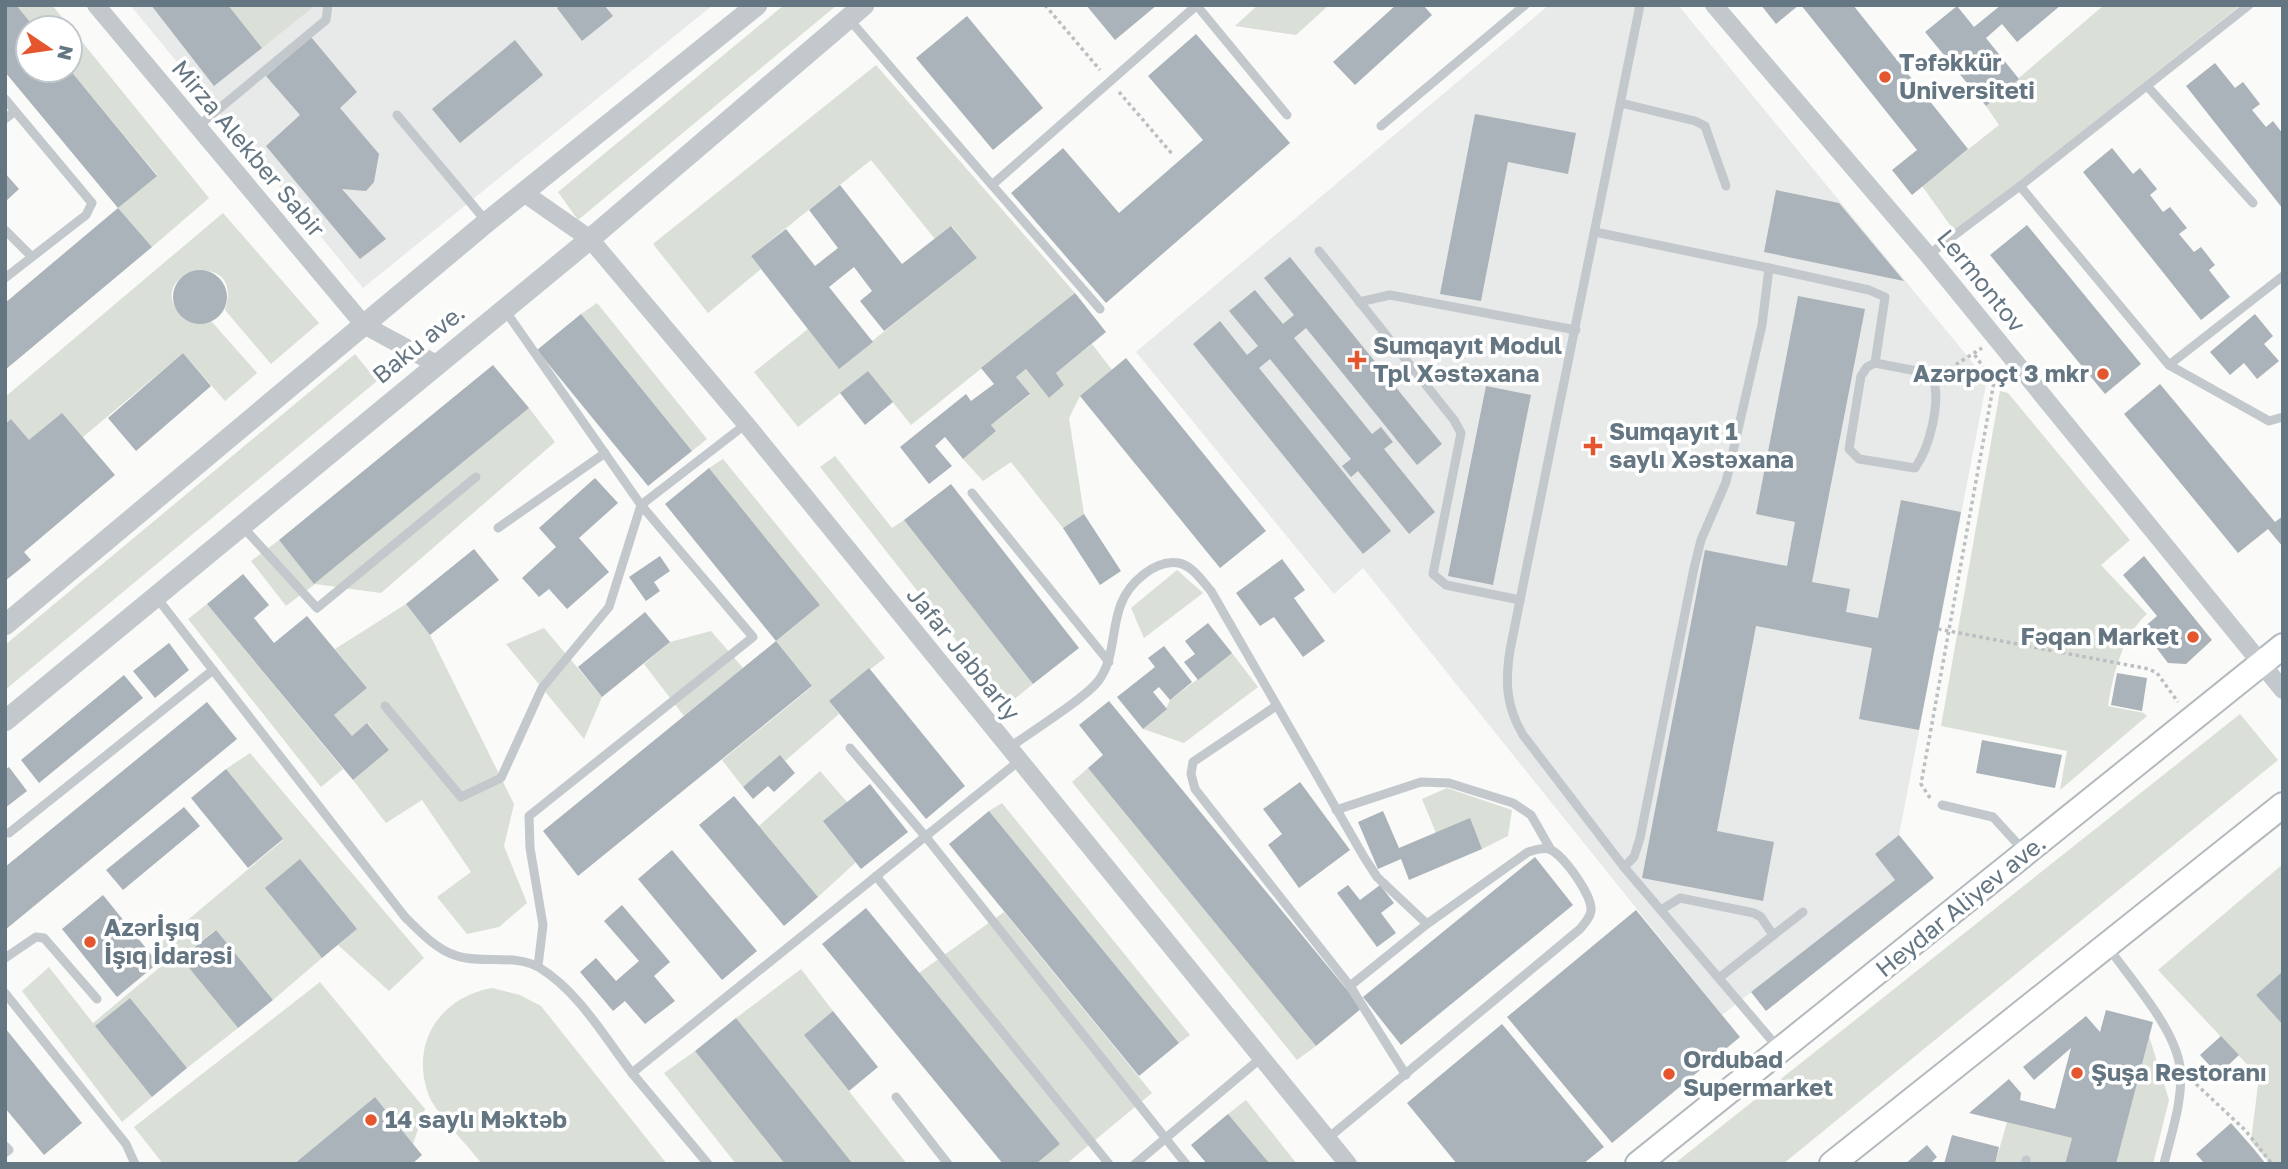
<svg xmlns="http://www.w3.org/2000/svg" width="2288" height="1169" viewBox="0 0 2288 1169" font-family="'Golos Text',sans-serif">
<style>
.built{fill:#e8e9e9}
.green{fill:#dadfd7}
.building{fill:#aab3b9}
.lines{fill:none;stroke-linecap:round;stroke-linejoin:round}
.secondary-casing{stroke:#b3babf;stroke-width:28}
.path{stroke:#bbbfc2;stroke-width:3.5;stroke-dasharray:3.5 3.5;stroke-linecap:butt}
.service{stroke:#c3c8cc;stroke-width:9}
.minor{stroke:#c3c8cc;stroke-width:18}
.tertiary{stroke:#c3c8cc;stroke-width:21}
.secondary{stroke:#fff;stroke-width:24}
.poi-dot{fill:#e4572e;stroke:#fff;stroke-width:2.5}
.labels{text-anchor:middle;stroke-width:7;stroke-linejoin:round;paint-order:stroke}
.poi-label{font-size:24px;font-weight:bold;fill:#657683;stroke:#fff;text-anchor:start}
.street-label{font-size:24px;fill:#657683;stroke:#fff}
</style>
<rect width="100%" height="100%" fill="#fafaf8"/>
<!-- built -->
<g class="built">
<polygon points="130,5 713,5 363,288"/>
<polygon points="1549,5 1678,5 1987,380 1899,835 1875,854 1895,880 1722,1015 1363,568 1334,594 1136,352"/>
</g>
<!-- green -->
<g class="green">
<polygon points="16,5 52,5 209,198 152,247 118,208 157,175 70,70 70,28 35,28"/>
<polygon points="228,5 312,5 312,8 262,48"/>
<polygon points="784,5 837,5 578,220 558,192"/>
<polygon points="1258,5 1329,5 1296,35 1235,26"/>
<polygon points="2104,5 2241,5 1955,232 1922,186 1999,125 1986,106"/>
<polygon points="876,65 1075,293 911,425 868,371 798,427 754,372 808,329 838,368 977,258 952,226 935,239 871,160 751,256 761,269 708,313 653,244"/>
<path d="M223 213 319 323 271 364 225 310C246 247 146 269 178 312 187 324 197 324 212 322L257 373 225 401 183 353 83 437 29 440 11 419 5 424V397Z"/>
<polygon points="597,303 707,439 692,451 581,314"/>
<polygon points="1092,344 1112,370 1080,396 1069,418 1084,514 1063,528 1011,462 983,481 963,459 996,431 991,425 1030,395 1016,377 1026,369 1049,398 1064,385 1056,373"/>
<polygon points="355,354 377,381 5,690 5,645"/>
<path d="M2000 391 2008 393 2130 540 2101 565 2147 614C2122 636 2113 675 2108 706L2144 713 2147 716 2060 790 2067 751 1941 726Z"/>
<polygon points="529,408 555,442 381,593 315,584 286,606 251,561 279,540 314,583"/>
<polygon points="835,456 892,528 904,520 1033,684 1007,705 820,467"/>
<polygon points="723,459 885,658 829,701 839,714 785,761 780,756 743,787 722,760 812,687 776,641 820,605 709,468"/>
<polygon points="1177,570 1203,593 1144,638 1131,608"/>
<polygon points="207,604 343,769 321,787 188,619"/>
<polygon points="406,604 430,635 514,804 504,846 527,903 499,927 467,934 437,897 471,872 422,800 386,823 353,780 389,750 368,723 352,736 334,715 367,688 335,649"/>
<polygon points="544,628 602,697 584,739 506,644"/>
<polygon points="711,631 743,668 684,716 644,664 670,642"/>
<polygon points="1232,653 1258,687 1184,743 1143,729 1166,709 1170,700"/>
<polygon points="2240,714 2278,760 1783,1164 1674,1164"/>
<polygon points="250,753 424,958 389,991 338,945 357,929 266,888 322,958 273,1000 215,930 181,958 238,1028 187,1068 130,998 95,1026 152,1097 122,1122 22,991 49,967 93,1023 171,958 159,944 283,840 226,769"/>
<polygon points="1088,768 1316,1046 1297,1060 1072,782"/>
<polygon points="820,771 847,802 856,862 818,897 759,826"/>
<polygon points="1447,788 1512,810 1508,836 1482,849 1469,819 1436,833 1422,799"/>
<polygon points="1002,803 1190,1035 1179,1043 989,811"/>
<polygon points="2283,864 2283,971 2256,995 2283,1025 2283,1164 2271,1164 2251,1141 2259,1077 2158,970"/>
<polygon points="1004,912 1152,1093 1066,1164 1036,1164 1060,1144 919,973"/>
<polygon points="801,969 833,1011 804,1035 907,1164 853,1164 736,1018"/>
<polygon points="320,982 425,1109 413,1144 375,1097 294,1164 163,1164 134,1127"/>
<path d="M492 988 520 995 541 1006 667 1164H482C469 1147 436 1113 429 1096 409 1044 440 997 492 988Z"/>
<polygon points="2149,1036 2169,1100 2153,1164 2116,1164"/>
<polygon points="695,1051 785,1164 736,1164 664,1073"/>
<polygon points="1246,1100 1297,1164 1270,1164 1228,1114"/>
<polygon points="2007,1122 2072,1138 2065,1164 1995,1164"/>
</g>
<!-- building -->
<g class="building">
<polygon points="5,5 16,5 35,28 28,28 28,70 70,70 157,176 118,208 5,72"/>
<polygon points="151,5 228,5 262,48 214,86"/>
<polygon points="560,5 604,5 613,16 582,41 557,8"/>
<polygon points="1086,5 1157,5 1115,40"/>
<polygon points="1396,5 1423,5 1432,15 1355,85 1333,62"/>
<polygon points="1761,5 1799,5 1776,24"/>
<polygon points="1801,5 1853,5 1968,149 1912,195 1892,170 1917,150"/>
<polygon points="2001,5 2061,5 2017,42 2002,24 1986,38 2019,79 1986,106 1925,32 1957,6 1974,27"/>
<polygon points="967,16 1043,108 993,150 916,58"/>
<polygon points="1196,34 1290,143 1106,303 1011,193 1063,148 1119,213 1203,140 1148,76"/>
<polygon points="311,37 357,92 340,108 379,154 374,182 366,191 342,189 386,239 360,259 266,146 300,115 266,76"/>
<polygon points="515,40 543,75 460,143 432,109"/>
<polygon points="2215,63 2235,88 2243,82 2260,104 2252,110 2266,127 2273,121 2283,134 2283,209 2186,86"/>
<polygon points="1475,114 1576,133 1568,174 1508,162 1481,301 1440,294"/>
<polygon points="2112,148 2133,174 2140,168 2157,189 2150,195 2163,212 2170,207 2187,228 2179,234 2194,252 2201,247 2215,265 2209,270 2230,297 2201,320 2083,172"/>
<polygon points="5,173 19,189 5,202"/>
<polygon points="840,185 902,264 951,226 977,258 884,331 860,301 872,291 854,267 829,287 873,342 839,369 751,256 786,229 815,266 838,248 809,210"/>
<polygon points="1776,190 1839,203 1904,281 1764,252"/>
<polygon points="118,208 152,247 5,370 5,303"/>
<polygon points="2027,225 2141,364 2105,394 1990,255"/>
<polygon points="1290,257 1442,444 1417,465 1306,328 1294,338 1372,434 1381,427 1393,442 1384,449 1435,512 1409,534 1358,471 1351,477 1342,466 1351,459 1270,359 1259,368 1391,531 1363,554 1193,344 1220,321 1247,355 1258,346 1229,311 1255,290 1283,324 1294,315 1264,278"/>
<circle cx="200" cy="297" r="27"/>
<polygon points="1075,293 1106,332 1056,373 1064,385 1049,398 1026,369 1016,377 1030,394 991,425 996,431 963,459 945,437 935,446 952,466 929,484 900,447 966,394 971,401 994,384 981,368"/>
<polygon points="1798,296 1865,309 1812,582 1850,589 1846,612 1878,618 1901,500 1961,512 1919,730 1859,719 1872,648 1756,626 1717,831 1774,842 1763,901 1642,878 1705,550 1787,566 1795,522 1756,514"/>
<polygon points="581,314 692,451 648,486 537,350"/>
<polygon points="2255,314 2273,336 2264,344 2279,361 2257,379 2244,363 2230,375 2210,352"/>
<polygon points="183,353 211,386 136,451 108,418"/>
<polygon points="1126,358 1266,531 1220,568 1080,396"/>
<polygon points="493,365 529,408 314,584 279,540"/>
<polygon points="868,371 893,402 865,425 840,393"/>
<polygon points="2160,384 2275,522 2283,516 2283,547 2268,529 2238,553 2124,414"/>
<polygon points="1486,386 1531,395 1493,585 1448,576"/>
<polygon points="62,413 115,475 24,552 31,560 5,581 5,424 11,419 29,440"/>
<polygon points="709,468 820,605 776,641 665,504"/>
<polygon points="595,478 618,503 579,538 609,572 567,609 549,589 539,597 522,578 556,547 539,528"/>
<polygon points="951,484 1079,648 1033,684 904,520"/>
<polygon points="1084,514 1121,571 1100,585 1063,528"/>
<polygon points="474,549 499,580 430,635 406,604"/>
<polygon points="660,556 670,571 654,582 660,591 646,601 629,577"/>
<polygon points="2144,556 2212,640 2186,664 2168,663 2142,629 2157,616 2123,575"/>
<polygon points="1282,559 1305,590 1294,598 1325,641 1303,657 1274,617 1260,626 1236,593"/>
<polygon points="243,574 269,605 254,618 274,643 307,616 367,688 334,715 352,736 367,723 389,750 353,780 207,604"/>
<polygon points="645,612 670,642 602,697 578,667"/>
<polygon points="1208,623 1232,653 1198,680 1184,662 1195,654 1185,641"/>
<polygon points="776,641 812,686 578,876 543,831"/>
<polygon points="169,643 189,670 155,698 133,671"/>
<polygon points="1164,646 1192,682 1170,700 1159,687 1153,692 1167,709 1143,729 1117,697 1155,667 1148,658"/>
<polygon points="869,668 965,786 926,819 829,701"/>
<polygon points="2117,673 2147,678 2142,711 2111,705"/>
<polygon points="124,675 143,698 39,783 21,760"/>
<polygon points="1109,701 1362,1008 1316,1046 1088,768 1103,755 1079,725"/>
<polygon points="207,702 237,739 5,930 5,867"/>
<polygon points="1982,740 2062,755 2055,788 1976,773"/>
<polygon points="780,755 795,773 774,792 768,786 753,799 743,787"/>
<polygon points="9,767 27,791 5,808 5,770"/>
<polygon points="226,769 283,839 248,868 191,798"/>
<polygon points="1300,782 1350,850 1299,888 1268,845 1282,834 1263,809"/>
<polygon points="870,784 908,832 861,869 823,821"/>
<polygon points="734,796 818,897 784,926 699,825"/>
<polygon points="184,807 200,826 123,890 106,870"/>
<polygon points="989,811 1179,1043 1139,1076 949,844"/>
<polygon points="1383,811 1399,848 1470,818 1482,849 1409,880 1401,859 1378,869 1358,822"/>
<polygon points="1899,835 1934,878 1766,1011 1751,992 1895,880 1875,854"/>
<polygon points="672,850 757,951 722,980 638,879"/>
<polygon points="1535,857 1573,905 1401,1045 1363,997"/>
<polygon points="300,859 357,929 322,958 265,888"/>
<polygon points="1348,885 1360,900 1380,885 1394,903 1381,913 1396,933 1377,947 1337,893"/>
<polygon points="103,895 158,963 117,997 62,929"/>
<polygon points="622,905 670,962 654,976 675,1001 645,1024 625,1001 613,1011 580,972 596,958 616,981 639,961 604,921"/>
<polygon points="866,908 1060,1144 1036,1164 1003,1164 822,944"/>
<polygon points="1636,910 1740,1037 1612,1143 1507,1017"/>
<polygon points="216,930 273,1000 238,1028 181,958"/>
<polygon points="2283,971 2283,1025 2256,995"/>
<polygon points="130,998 187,1068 152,1097 95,1026"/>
<polygon points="2106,1010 2153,1022 2116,1164 2065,1164 2072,1138 1969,1113 2009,1079 2021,1093 2020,1100 2055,1109 2071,1048 2034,1080 2023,1067 2086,1016 2100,1032"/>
<polygon points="833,1011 878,1067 849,1091 804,1035"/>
<polygon points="736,1018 853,1164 785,1164 695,1051"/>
<polygon points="1502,1024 1604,1147 1583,1164 1457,1164 1407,1103"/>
<polygon points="5,1028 82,1123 44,1155 5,1108"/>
<polygon points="2221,1036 2239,1055 2218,1075 2200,1055"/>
<polygon points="375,1097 422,1155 412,1164 294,1164"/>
<polygon points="1228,1114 1270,1164 1207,1164 1191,1145"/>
<polygon points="2231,1123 2253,1148 2266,1164 2205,1164 2196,1154"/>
<polygon points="1952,1135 1999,1147 1995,1164 1944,1164"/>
<polygon points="1927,1145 1937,1157 1930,1164 1905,1164"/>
</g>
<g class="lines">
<!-- secondary casing -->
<g class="secondary-casing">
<g id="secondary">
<polyline points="1638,1164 2283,646"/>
<polyline points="1832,1164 2283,805"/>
</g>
</g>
<!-- path -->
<g class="path">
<polyline points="1045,5 1100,70"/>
<polyline points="1119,92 1173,155"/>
<polyline points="1944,372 1982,348"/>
<polyline points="1938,629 2149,669 2157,673 2178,702"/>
<polyline points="1930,798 1921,784 1994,382 1974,354"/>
<polyline points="2196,1084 2245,1130 2272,1164"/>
</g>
<!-- service -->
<g class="service">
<path d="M1640 5 1510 650C1505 683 1506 706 1523 735L1624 867 1780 1050"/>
<polyline points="1198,7 1287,115"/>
<polyline points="849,19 992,185 1197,5"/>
<polyline points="2147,86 2253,203"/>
<polyline points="5,99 92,203 86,215 5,278"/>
<polyline points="1621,103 1695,121 1705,126 1726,186"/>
<polyline points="397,115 486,221"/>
<polyline points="5,119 15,111"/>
<polyline points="1381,126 1525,5"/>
<polyline points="197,127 326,20 328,5"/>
<polyline points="992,185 1100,309"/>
<polyline points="2020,186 2249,5"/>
<polyline points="5,230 32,257"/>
<polyline points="1595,232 1769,268 1762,325 1726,482 1701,540 1694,568 1640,838 1634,857 1624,867"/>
<polyline points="1319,251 1454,420 1461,433 1433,574 1446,585 1520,600"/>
<polyline points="1928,255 2020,186 2169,365 2269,421 2283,417"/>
<path d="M1769 268 1869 290 1885 297 1875 363 1867 367 1861 376 1849 449 1859 459 1915 468C1930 447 1941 402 1933 378L1922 372 1875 363"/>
<polyline points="1359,302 1390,295 1576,330"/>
<polyline points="504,309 641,505 746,424"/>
<polyline points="2169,365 2283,276"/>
<polyline points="972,493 1109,662"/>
<polyline points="242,526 317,608 476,477"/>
<polyline points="498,528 605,453"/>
<path d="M157 598 405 917C422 934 441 955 466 958 490 962 519 955 540 968 579 992 605 1038 632 1073L1019 761"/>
<polyline points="385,706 461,797 501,778 542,688 609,607 641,505 753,637 529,816 530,848 543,925 538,966"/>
<polyline points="1276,706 1193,762 1191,774 1195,789 1350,986 1406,1075"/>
<polyline points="850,748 926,837 1186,1164"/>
<path d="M1009 748C1029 733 1086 698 1099 680 1115 658 1111 629 1121 604 1129 583 1155 559 1179 563 1193 566 1202 581 1211 591L1364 857 1377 877 1427 924"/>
<polyline points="1942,805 1993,817 2025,852"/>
<polyline points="1336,810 1421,782 1449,783 1513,803 1531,815 1551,850"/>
<polyline points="9,833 213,670"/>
<polyline points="876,876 1109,1164"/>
<polyline points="1661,910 1680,898 1754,913 1761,917 1773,935"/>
<path d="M2108 947C2131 980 2175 1028 2180 1067 2184 1098 2171 1134 2164 1164"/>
<polyline points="5,958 36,937 44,938 97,999"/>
<polyline points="1719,978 1803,912"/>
<polyline points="5,993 126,1144 135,1164"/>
<polyline points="632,1073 708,1164"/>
<polyline points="896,1097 948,1164"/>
<path d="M1327 1139 1580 929C1584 924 1590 918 1591 911 1593 896 1563 854 1549 849 1542 847 1535 850 1528 852L1427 924 1350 986"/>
<polyline points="5,1146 9,1150 5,1153"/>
<polyline points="1135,1164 1261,1058"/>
<polyline points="2025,1164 2026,1160"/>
</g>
<!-- minor -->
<g class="minor">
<polyline points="96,5 364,325 436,364"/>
<polyline points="1714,5 1928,255 2283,690"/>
<polyline points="524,193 590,239 746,424 1348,1164"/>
</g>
<!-- tertiary -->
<g class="tertiary">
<polyline points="5,625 487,222 757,5"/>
<polyline points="5,721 590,239 864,5"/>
</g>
<!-- secondary -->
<use href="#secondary" class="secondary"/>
</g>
<!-- markers -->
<g class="poi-dot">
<circle cx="1885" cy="77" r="7"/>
<path d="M1353.5 349.5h7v7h7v7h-7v7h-7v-7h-7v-7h7z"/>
<circle cx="2103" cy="374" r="7"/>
<path d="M1589.5 435.5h7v7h7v7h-7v7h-7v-7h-7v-7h7z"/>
<circle cx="2193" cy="637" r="7"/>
<circle cx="90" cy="942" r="7"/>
<circle cx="2077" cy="1073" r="7"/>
<circle cx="1669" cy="1074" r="7"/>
<circle cx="371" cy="1120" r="7"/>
</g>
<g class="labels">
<!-- poi labels -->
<g class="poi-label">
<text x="1899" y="71">Təfəkkür<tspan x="1899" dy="28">Universiteti</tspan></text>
<text x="1373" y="354">Sumqayıt Modul<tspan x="1373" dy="28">Tpl Xəstəxana</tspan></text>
<text x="2089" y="382" text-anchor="end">Azərpoçt 3 mkr</text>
<text x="1609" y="440">Sumqayıt 1<tspan x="1609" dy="28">saylı Xəstəxana</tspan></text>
<text x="2179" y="645" text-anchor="end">Fəqan Market</text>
<text x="104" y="936">Azərİşıq<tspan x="104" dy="28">İşıq İdarəsi</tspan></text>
<text x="1683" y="1068">Ordubad<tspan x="1683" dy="28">Supermarket</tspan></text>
<text x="2091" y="1081">Şuşa Restoranı</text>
<text x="385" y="1128">14 saylı Məktəb</text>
</g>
<!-- street labels -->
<g class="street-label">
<text transform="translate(248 149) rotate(50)" y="8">Mirza Alekber Sabir</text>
<text transform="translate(1981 281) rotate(51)" y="8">Lermontov</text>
<text transform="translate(419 344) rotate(-39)" y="8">Baku ave.</text>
<text transform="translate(963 654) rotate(51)" y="8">Jafar Jabbarly</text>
<text transform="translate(1961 906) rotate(-39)" y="8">Heydar Aliyev ave.</text>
</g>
</g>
<!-- border -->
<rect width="2288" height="1169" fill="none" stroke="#657683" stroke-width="14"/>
<!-- north arrow -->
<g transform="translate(49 49) rotate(103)"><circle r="33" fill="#ffffff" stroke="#c1c8cd" stroke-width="2"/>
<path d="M0-5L12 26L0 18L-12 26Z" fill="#e4572e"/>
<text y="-10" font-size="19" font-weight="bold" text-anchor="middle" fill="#657683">N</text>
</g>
</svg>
